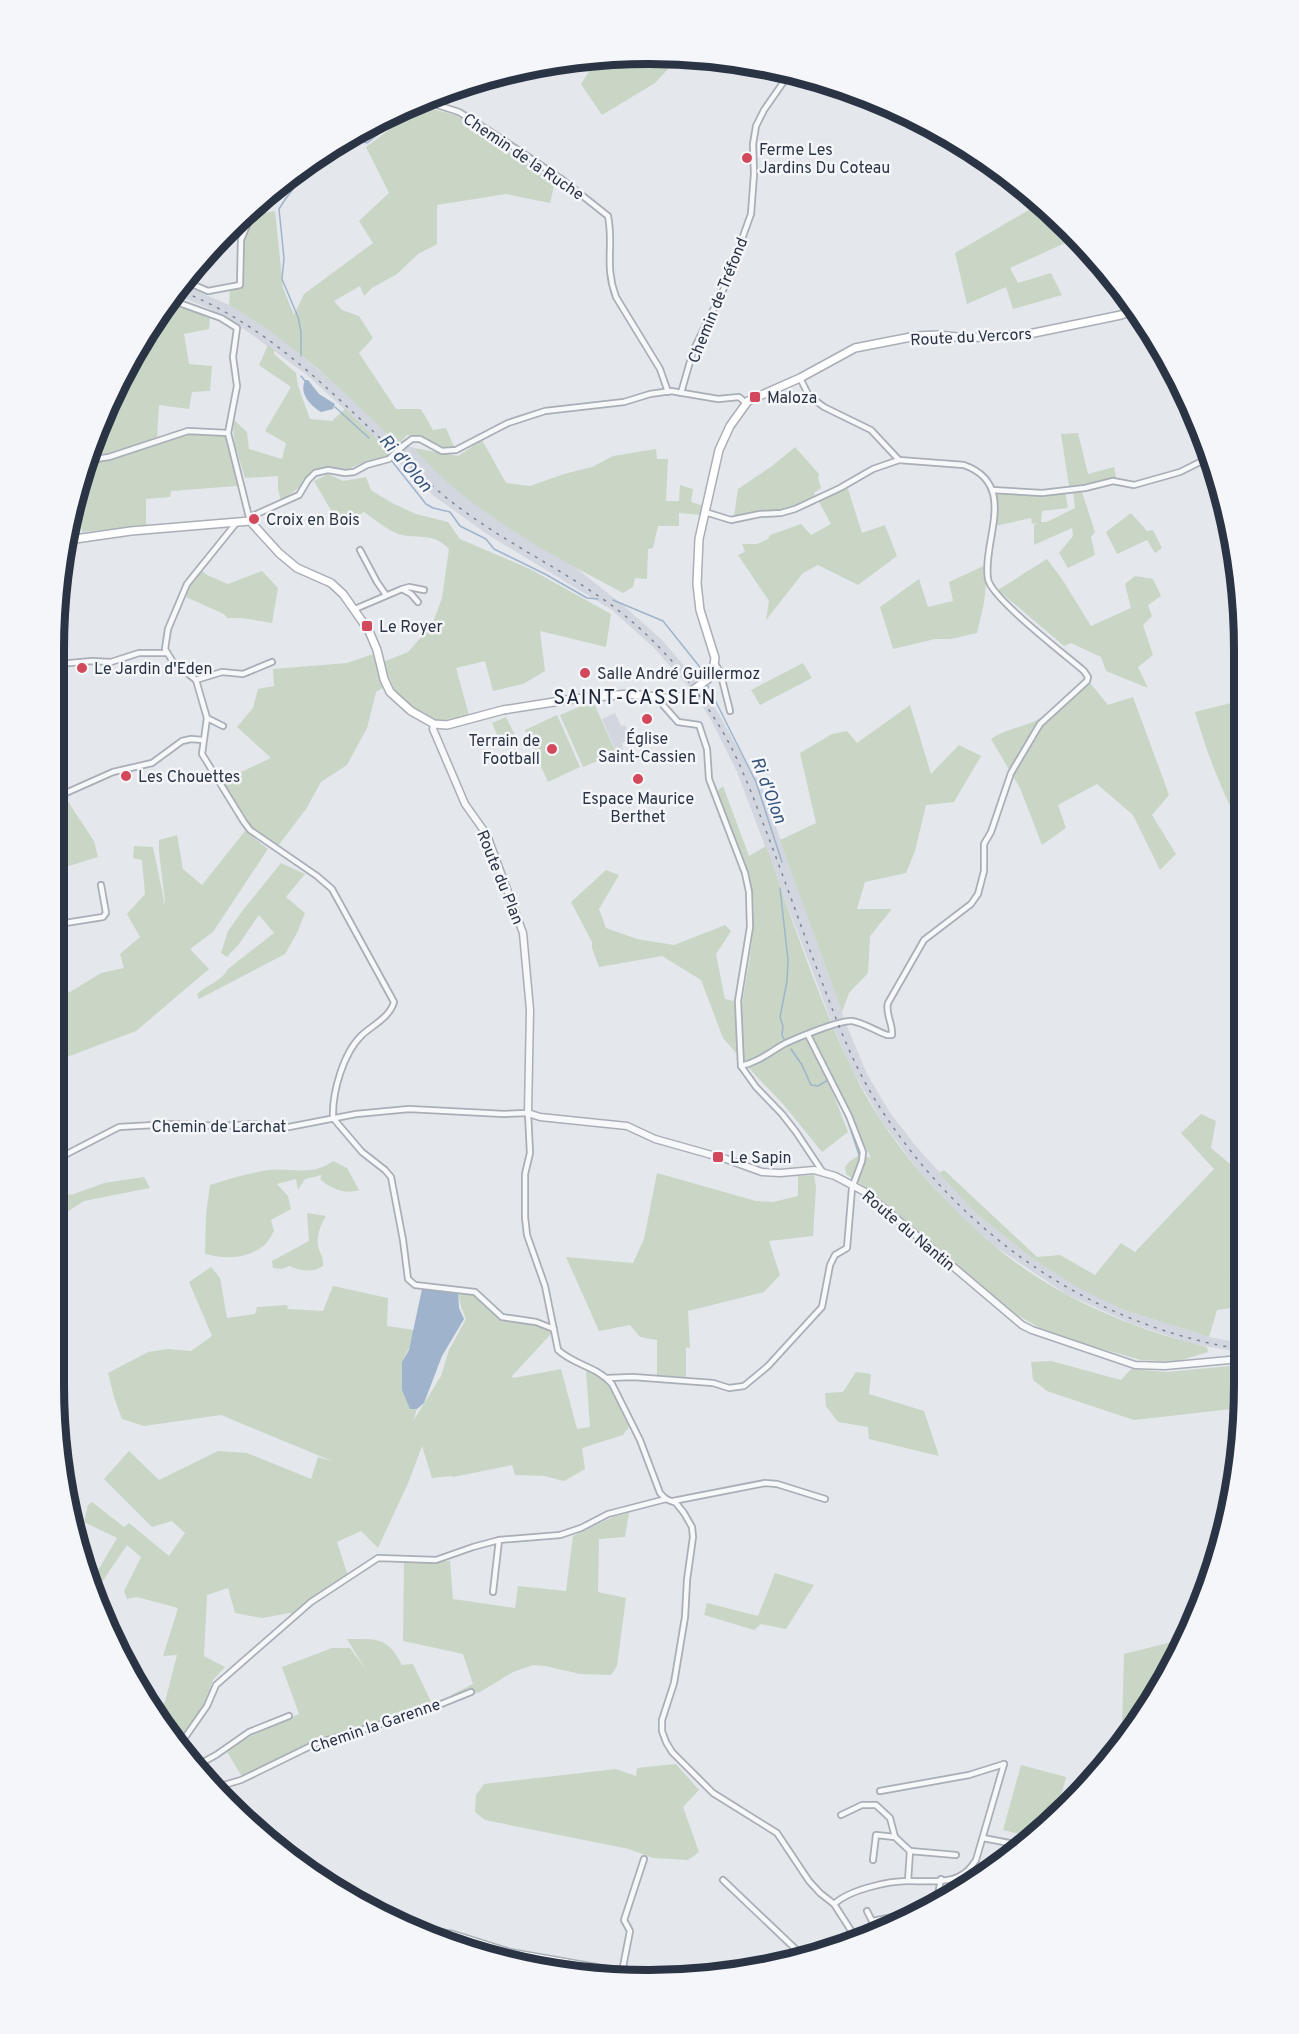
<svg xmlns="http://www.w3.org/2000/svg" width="1299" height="2034" viewBox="0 0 1299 2034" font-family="Overpass,sans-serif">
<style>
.built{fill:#d2d6de}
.green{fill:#c9d6c5}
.water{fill:#9fb4cc}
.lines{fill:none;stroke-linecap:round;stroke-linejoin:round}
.stream{stroke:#9fb4cc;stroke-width:1.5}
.minor-tunnel{stroke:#bfc3cb;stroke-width:4.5;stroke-dasharray:4.5 2;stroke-linecap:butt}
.minor-casing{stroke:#a9aeb7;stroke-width:8}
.tertiary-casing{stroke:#a9aeb7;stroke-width:9}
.secondary-casing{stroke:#a9aeb7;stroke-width:10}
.minor{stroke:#f7f8fa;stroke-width:4.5}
.tertiary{stroke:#f7f8fa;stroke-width:6}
.secondary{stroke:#fff;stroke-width:7}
.rail{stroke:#7d8696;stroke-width:1.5;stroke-dasharray:3 6;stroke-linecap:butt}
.minor-bridge-casing{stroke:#a9aeb7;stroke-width:8;stroke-linecap:butt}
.secondary-bridge-casing{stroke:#a9aeb7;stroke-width:10;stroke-linecap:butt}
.minor-bridge{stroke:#f7f8fa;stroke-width:4.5}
.secondary-bridge{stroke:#fff;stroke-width:7}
.poi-dot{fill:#d1495b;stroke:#f4f6f9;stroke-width:2}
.labels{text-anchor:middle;stroke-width:5;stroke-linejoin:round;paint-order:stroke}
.poi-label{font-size:16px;fill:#2b3445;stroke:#f4f6f9;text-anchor:start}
.street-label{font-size:16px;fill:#2b3445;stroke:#f4f6f9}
.water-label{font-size:18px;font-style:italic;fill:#34527a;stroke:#f4f6f9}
.quarter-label{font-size:20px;letter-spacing:1.5px;fill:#1d2536;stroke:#f4f6f9}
.rim{fill:none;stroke:#2b3445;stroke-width:8}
</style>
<rect width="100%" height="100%" fill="#e4e7ec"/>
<!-- built -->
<g class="built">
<polygon points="186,286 229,305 255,319 286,342 351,398 398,445 391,452 306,374 241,327 210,309 182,297"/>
<polygon points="407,446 414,448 473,502 575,567 625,607 662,640 698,682 690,688 653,647 612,610 487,534 434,496 395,459"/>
<polygon points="702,689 720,716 753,776 759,779 844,1018 832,1023 737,772 710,718 695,695"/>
<polygon points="615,713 621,726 625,725 631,739 622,743 623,749 616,752 602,719"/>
<polygon points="846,1024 867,1074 889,1111 914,1144 977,1214 1032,1258 1122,1309 1209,1337 1240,1343 1240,1352 1189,1343 1130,1323 1066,1294 993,1245 964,1220 920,1172 883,1123 851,1068 834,1028"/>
</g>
<!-- green -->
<g class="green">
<polygon points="680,56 655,83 602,115 581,84 598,58"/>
<path d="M421 106 455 115 493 137 510 152 555 182 550 203 506 194 437 205V244L418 254 397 274 372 288 364 296 360 286 334 301 342 310 359 316 373 338 359 353 396 409H421L433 430 446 428 455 449C437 449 424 437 407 435L398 445C346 393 293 341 229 305L230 290 244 284V239L256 214 275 211 283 288 294 315 304 294 373 243 359 221 389 193 366 147Z"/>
<polygon points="1039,204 1074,239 1010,268 1018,283 1051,273 1062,295 1013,309 1006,287 967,304 955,253"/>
<polygon points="168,303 173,303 210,317 209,329 184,334 189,364 212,366 210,391 192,392 189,409 159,405 157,437 118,454 90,457 99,421"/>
<polygon points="268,345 274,350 274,354 296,373 298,386 310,419 332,421 345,409 391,452 385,459 367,461 346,470 315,469 301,486 281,501 278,489 278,476 245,478 235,445 232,418 247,432 249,449 282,459 286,443 265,431 291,387 259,365"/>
<polygon points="1078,433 1088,474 1114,467 1116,478 1088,484 1069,486 1061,434"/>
<polygon points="186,434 227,436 237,486 171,491 170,497 146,499 146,526 82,532 79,509 76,509 89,462 114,459"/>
<path d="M482 440 506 483 530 486 564 474 592 467 613 456 656 449 657 459H668L666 501H679L680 485 693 489 691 502 704 506 701 515 679 513V526H658L653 548 648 549 647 579 635 578 633 587 623 593C552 555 467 511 414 448L458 456Z"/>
<polygon points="795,447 819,474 818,478 821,488 814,493 815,497 794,508 734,516 738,489 772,466"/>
<path d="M328 474 343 481 366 477 371 490 392 503 416 514 448 522 460 539 530 569 611 614 606 647 540 631 545 671 523 684 493 691 485 661 456 668 469 715 441 722 416 711 394 689 383 662 408 652 432 625 442 598 449 549C431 530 416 541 396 533 385 528 374 519 364 512L340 526 314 481Z"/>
<polygon points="847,486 862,533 885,525 897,556 858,585 818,565 803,573 766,620 769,601 738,555 745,552 742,544 757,544 768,539 770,535 801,524 811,535 831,524 818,500"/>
<polygon points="1065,491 1068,508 1042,511 1041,522 1047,522 1075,508 1073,492 1082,492 1095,532 1091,537 1095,555 1068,568 1059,553 1073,536 1072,528 1034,545 1034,525 1038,523 1032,524 1031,518 995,526 997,493 1042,494"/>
<polygon points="1131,513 1147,531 1153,530 1162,548 1155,553 1147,540 1117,554 1106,532"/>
<polygon points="1047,559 1062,579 1091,626 1131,608 1125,584 1135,576 1153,579 1161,596 1148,605 1152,616 1143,625 1153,655 1138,667 1148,688 1106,671 1101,657 1071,643 1064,646 998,590"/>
<polygon points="988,564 984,603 977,633 951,639 935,639 893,649 880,607 919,579 928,607 953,601 949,582"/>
<polygon points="201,570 207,575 228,584 262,571 278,588 272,623 242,618 227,618 224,614 186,597 192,582"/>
<polygon points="373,654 384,687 376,692 367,728 347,765 321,782 306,809 278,846 252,827 222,781 271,758 237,727 253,708 258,689 274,686 273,669 347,663"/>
<polygon points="803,663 812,678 760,705 751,690"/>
<path d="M1090 683 1108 705 1133 697 1169 795 1152 815 1176 854 1160 870 1133 815 1097 784 1058 805 1066 828 1042 845 1020 788 991 739C1006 729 1020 728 1035 721 1055 711 1072 697 1090 683Z"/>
<path d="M1243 686V739L1241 741 1243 747V831C1222 793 1207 753 1195 712L1231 703 1230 691Z"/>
<polygon points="593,701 616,753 583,767 560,715"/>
<polygon points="910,705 931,774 959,745 981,756 954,802 926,805 915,851 906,873 865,882 857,909 892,909 870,936 868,973 849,993 842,1012 780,840 816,823 800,753 832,734 847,731 857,743"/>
<polygon points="557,715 580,767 548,782 525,730"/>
<polygon points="506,717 518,741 503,748 492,723"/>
<path d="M723 786 749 856 766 846C792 919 818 998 851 1067 872 1112 903 1154 936 1190 954 1209 972 1227 992 1244 1052 1295 1131 1329 1207 1347L1208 1352 1175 1362 1141 1360 1070 1340 1045 1331 1007 1309 874 1193 846 1174 845 1167 849 1162 859 1155 871 1158 813 1041 848 1132 822 1152 783 1104 757 1077 723 1038 701 980 662 956 599 967 592 948V942L571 902 606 870 619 875 599 909 606 928 637 939 674 945 725 925 731 931 716 954 725 999 742 1003C748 968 757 929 752 893 747 858 729 824 716 792Z"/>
<polygon points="65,797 94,841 98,857 59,869 59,802"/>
<polygon points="245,831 268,849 213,932 190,949 209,969 136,1031 59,1060 59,990 70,992 101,973 124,968 120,954 140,937 127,914 145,894 142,860 133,858 134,846 153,847 164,900 163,905 165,901 159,852 159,840 177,835 183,869 202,885"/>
<path d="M281 863 305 874 286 897 305 913 297 933 285 954 199 999 197 994C207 985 222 981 228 969L274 933 259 915 239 944 227 957 221 953 228 931 243 910Z"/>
<polygon points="1201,1114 1216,1121 1211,1148 1241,1173 1241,1257 1229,1279 1241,1278 1241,1307 1217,1310 1209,1337 1122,1309 1079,1288 1032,1258 977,1214 939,1173 944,1170 1037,1257 1060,1255 1095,1275 1121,1243 1135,1252 1214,1169 1181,1133"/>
<path d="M333 1161 347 1168 359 1190C346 1195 329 1188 320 1179L322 1175 305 1179 298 1190 296 1179 277 1184 288 1196 291 1209 271 1220 274 1231C271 1236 267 1244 262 1247 245 1259 224 1259 205 1254L206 1214 210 1185C229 1179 249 1173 269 1170 291 1167 312 1177 333 1161Z"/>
<polygon points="657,1173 756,1201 773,1202 798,1196 798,1176 814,1175 816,1187 813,1236 769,1241 780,1275 764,1292 688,1311 690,1348 686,1347 686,1377 657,1375 657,1340 640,1337 630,1325 599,1331 566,1257 633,1263 644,1239"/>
<polygon points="144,1177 150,1188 84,1201 59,1217 59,1196 74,1194 104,1183"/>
<path d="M307 1213 326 1216C321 1223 316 1237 318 1246 320 1254 324 1257 323 1266 314 1273 299 1271 289 1266L282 1269 273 1268 272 1261 309 1241Z"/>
<path d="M211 1267 220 1278 227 1318 255 1314 257 1307 287 1305 288 1309 323 1311 333 1286 388 1298 387 1326 414 1330 410 1346 402 1362 410 1409H417L413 1421 441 1376 449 1350 466 1319 461 1307 458 1293H474L498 1316 537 1324 552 1333 512 1376 513 1378 561 1369 577 1429 590 1427 586 1371C613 1379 618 1403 629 1427L623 1435 582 1448 585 1469 564 1481 544 1476 515 1475 512 1465 453 1477 451 1476 432 1478 422 1446 409 1481 378 1548 361 1531 337 1542 348 1576 331 1584 293 1615 290 1613 262 1618 235 1613 228 1588 207 1595 204 1656 225 1667 213 1680 202 1710 178 1744 152 1710 165 1702 177 1655 163 1656 178 1608 137 1597 127 1599 124 1591 141 1557 127 1545 94 1594 90 1584 117 1538 84 1522 88 1505 92 1502 124 1527 129 1523 169 1556 185 1533 172 1521 152 1527 104 1479 129 1451 159 1480 218 1451 247 1453 311 1479 318 1457 332 1461 221 1415 144 1426 122 1419 114 1397 108 1373 148 1352 167 1349 191 1351 212 1336 189 1282Z"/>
<polygon points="1051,1361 1121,1380 1131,1369 1167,1372 1240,1365 1240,1408 1134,1420 1047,1391 1033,1380 1031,1362"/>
<polygon points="856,1372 871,1374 869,1394 924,1411 939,1456 869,1439 868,1427 838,1422 826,1406 825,1393 843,1392"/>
<polygon points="629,1513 625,1537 599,1539 598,1592 626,1598 617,1666 611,1675 580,1674 545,1666 533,1665 513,1672 480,1692 455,1700 451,1695 473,1684 463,1654 403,1641 404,1561 450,1561 453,1599 515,1608 518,1586 566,1591 573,1536 613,1517"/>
<polygon points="775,1573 814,1585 786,1629 761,1624 754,1630 704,1615 707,1603 758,1616"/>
<path d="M347 1639C377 1639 387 1636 402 1665L413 1664 433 1706C367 1724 302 1743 243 1778L227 1752 244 1739 299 1714 282 1667 332 1648H350L366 1670Z"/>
<polygon points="1184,1639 1134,1727 1122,1730 1124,1654"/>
<polygon points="676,1764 699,1790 683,1807 699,1852 688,1860 653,1858 629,1849 485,1820 475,1812 476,1795 484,1784 616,1769 636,1776 637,1768"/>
<polygon points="1021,1765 1066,1777 1055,1819 1034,1838 1003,1830"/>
</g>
<!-- water -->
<g class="water">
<path d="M305 380H308L319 394 335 404 333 409 321 412C310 405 299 394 305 380Z"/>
<polygon points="422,1289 458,1291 459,1308 464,1319 442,1356 424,1403 417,1409 410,1409 402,1390 402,1362 409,1350"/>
</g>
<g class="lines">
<!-- stream -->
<g class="stream">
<polyline points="431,99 434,96"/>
<path d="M301 356V332L298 317 282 279 284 258 279 209C296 180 327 153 356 137L367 143 416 105"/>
<polyline points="301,376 305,381"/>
<polyline points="335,407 369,438"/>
<polyline points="391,460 426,504 433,508 450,512 460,526 486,539 494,549 545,574 587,598 598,599"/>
<polyline points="613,600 663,621 699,666 705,679"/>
<polyline points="707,684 756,782 782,862"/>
<polyline points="780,888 788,960 787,981 780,1017 783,1026 782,1035 784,1039"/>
<polyline points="791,1049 802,1065 811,1085 818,1086 828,1080"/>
<polyline points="832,1087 848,1121 859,1155"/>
</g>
<!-- minor-tunnel -->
<polyline class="minor-tunnel" points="180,296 183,287"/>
<!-- minor casing -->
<g class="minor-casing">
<g id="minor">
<path d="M425 101 459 112 494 134 560 178 608 216C614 246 604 265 616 297L660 369 668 392"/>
<polyline points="183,287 187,282 208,291 240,285 241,240 256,203"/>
<polyline points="178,300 182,304 221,318 237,328 233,357 237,386 228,433 250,521"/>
<polyline points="681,393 693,351 725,286 751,214 754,174 753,144 756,126 764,110 787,77 788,72"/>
<polyline points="404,445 412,439 420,439 442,451 456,450 508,423 545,411 624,402 650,394 671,391 718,399 739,397 746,403"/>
<polyline points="89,460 109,457 188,431 228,433"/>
<polyline points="992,490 1042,493 1085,488 1113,481 1134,485 1180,472 1210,457"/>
<polyline points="705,512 731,520 760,514 781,513 795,509 840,488 873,469 899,460"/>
<polyline points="250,517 299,495 308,480 315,473 328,470 345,473 354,472 367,465 389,459"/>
<path d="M237 522 187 584 168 629 165 649 173 662 196 680 207 718 202 754 244 822 250 830 317 876 332 889 394 1002C390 1017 373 1025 362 1035 343 1053 332 1093 333 1118"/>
<polyline points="360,550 377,582 386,595"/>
<polyline points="402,589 409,587 424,590"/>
<polyline points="355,609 402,589 411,594 418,602"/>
<polyline points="59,664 92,661 111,662 139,653 166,653"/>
<polyline points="715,664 720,671 730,711"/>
<polyline points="196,680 222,672 243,674 272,662"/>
<polyline points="661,698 663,705 678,722 699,725 707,749 709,779 745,873 749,892 750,927 738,1001 741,1066 756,1087 782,1114 796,1132 822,1171"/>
<polyline points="207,718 223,726"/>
<polyline points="59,796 113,772 152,763 182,741 191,739 203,740"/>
<polyline points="59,924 103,917 106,913 101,885"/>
<path d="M741 1066C759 1062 771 1051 786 1043 799 1037 840 1020 852 1021 864 1023 876 1031 887 1035H892C893 1023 885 1014 888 1003L924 940 971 904 978 894 984 871V844L991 832 1011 773 1040 724 1087 681 1088 677 1084 671C1067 656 991 598 988 579 982 540 1019 485 964 465L899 460 871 430 824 407 809 396 800 378"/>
<polyline points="333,1118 362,1152 385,1170 391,1177 403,1240 408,1279 415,1285 475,1292 502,1317 536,1322 554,1329"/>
<path d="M59 1158 119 1127 172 1124 221 1126 252 1124 289 1127 356 1114 409 1109 504 1114 528 1113 530 1153 525 1174V1217L527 1235 545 1286 558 1350C574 1365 598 1367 612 1384L640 1440 660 1493 666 1499 676 1503 684 1513 692 1527 693 1537 687 1580 685 1617 674 1683 662 1720V1731L666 1742 672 1752 713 1793 777 1833 809 1881 820 1893 834 1904 852 1932 854 1941"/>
<polyline points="607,1378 633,1377 713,1383 729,1388 744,1386 768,1366 822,1307 830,1265 835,1255 847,1248 852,1188 862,1161 863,1152 849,1116 808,1035"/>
<polyline points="673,1501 765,1483 777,1484 825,1499"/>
<polyline points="493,1592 499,1540"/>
<polyline points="179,1746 207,1706 216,1685 311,1602 378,1558 436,1560 473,1547 499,1540 560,1535 581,1528 608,1514 666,1499"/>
<polyline points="196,1766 216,1755 249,1732 289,1716"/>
<polyline points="214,1788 241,1780 317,1743 419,1713 471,1692"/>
<polyline points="880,1791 969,1775 1004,1764"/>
<polyline points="841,1815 862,1805 876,1805 890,1818 895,1837"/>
<polyline points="983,1838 1025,1846"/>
<polyline points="873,1860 876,1835 895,1837 910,1851"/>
<polyline points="723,1880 806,1959"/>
<polyline points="908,1881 910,1851 956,1855"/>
<path d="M834 1904C849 1890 888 1881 908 1881 925 1881 949 1884 963 1874 969 1871 972 1866 976 1860L1004 1764"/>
<polyline points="936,1905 941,1879"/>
<polyline points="867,1911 872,1921 893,1917 919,1915"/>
<polyline points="450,1945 453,1935"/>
<polyline points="622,1972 630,1931 624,1920 644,1859"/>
</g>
</g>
<!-- tertiary casing -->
<g class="tertiary-casing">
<polyline id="tertiary" points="434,724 433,729 465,804 487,835 523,933 530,1010 528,1113 540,1117 627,1126 655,1139 726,1159 762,1172 780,1173 814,1170 835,1176 865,1192 1022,1325 1032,1330 1135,1365 1165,1366 1240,1359"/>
</g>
<!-- secondary casing -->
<g class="secondary-casing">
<g id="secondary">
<polyline points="68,540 131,531 250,521 279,553 297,568 331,583 343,594 369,631 377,650 384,679 390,692 411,711 434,724 447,725 503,710 573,699 629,694 675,699 689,693"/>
<polyline points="708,679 713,671 715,658 700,610 697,584 699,539 719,450 730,426 748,401 800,378 855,348 916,336 938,335 966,338 1029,334 1121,315 1136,310"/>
<polyline points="409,1928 453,1935 510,1953 659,1979"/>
</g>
</g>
<!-- minor -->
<use href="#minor" class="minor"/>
<!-- tertiary -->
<use href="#tertiary" class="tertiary"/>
<!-- secondary -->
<use href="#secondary" class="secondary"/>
<!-- rail -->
<path class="rail" d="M176 289C291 333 357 425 448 499 498 539 555 565 607 602 649 632 685 672 713 716 735 749 749 786 763 823 780 867 796 912 812 956 830 1002 846 1050 871 1093 951 1227 1085 1324 1240 1349"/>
<!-- minor-bridge casing -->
<g class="minor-bridge-casing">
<polyline id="minor-bridge" points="389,459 404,445"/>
</g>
<!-- secondary-bridge casing -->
<g class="secondary-bridge-casing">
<polyline id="secondary-bridge" points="689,693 708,679"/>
</g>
<!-- minor-bridge -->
<use href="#minor-bridge" class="minor-bridge"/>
<!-- secondary-bridge -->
<use href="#secondary-bridge" class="secondary-bridge"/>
</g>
<!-- markers -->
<g class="poi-dot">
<circle cx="747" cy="158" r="6"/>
<rect x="749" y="391" width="12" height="12" rx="3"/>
<circle cx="254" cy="519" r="6"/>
<rect x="361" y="620" width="12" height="12" rx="3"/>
<circle cx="82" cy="668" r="6"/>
<circle cx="585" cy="673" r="6"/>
<circle cx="647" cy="719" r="6"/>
<circle cx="552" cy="749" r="6"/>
<circle cx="126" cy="776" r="6"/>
<circle cx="638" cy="779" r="6"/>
<rect x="712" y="1151" width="12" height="12" rx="3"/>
</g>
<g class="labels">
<!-- poi labels -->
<g class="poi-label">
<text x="759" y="155">Ferme Les<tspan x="759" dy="18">Jardins Du Coteau</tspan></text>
<text x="767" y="403">Maloza</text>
<text x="266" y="525">Croix en Bois</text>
<text x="379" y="632">Le Royer</text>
<text x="94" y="674">Le Jardin d'Eden</text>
<text x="597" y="679">Salle André Guillermoz</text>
<text x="647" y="744" text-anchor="middle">Église<tspan x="647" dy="18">Saint-Cassien</tspan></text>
<text x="540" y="746" text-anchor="end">Terrain de<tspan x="540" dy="18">Football</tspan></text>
<text x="138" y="782">Les Chouettes</text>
<text x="638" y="804" text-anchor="middle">Espace Maurice<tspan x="638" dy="18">Berthet</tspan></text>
<text x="730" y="1163">Le Sapin</text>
</g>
<!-- street labels -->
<g class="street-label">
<text transform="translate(524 156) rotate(34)" y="6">Chemin de la Ruche</text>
<text transform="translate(717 300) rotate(-68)" y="6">Chemin de Tréfond</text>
<text transform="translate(971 336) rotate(-3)" y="6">Route du Vercors</text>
<text transform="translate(501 877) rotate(68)" y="6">Route du Plan</text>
<text x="219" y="1132">Chemin de Larchat</text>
<text transform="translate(909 1230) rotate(40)" y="6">Route du Nantin</text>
<text transform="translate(375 1725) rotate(-19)" y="6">Chemin la Garenne</text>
</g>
<!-- water labels -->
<g class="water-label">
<text transform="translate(406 463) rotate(49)" y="6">Ri d'Olon</text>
<text transform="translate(769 790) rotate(69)" y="6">Ri d'Olon</text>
</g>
<!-- quarter labels -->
<g class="quarter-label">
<text x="635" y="704">SAINT-CASSIEN</text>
</g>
</g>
<!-- crop -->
<path d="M0 0H1299V2034H0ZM649 64H649A585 585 0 0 1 1234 649V1385A585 585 0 0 1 649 1970H649A585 585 0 0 1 64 1385V649A585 585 0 0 1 649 64Z" fill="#f4f6f9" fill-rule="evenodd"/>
<path class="rim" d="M649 64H649A585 585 0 0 1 1234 649V1385A585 585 0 0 1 649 1970H649A585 585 0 0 1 64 1385V649A585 585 0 0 1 649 64Z"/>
</svg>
